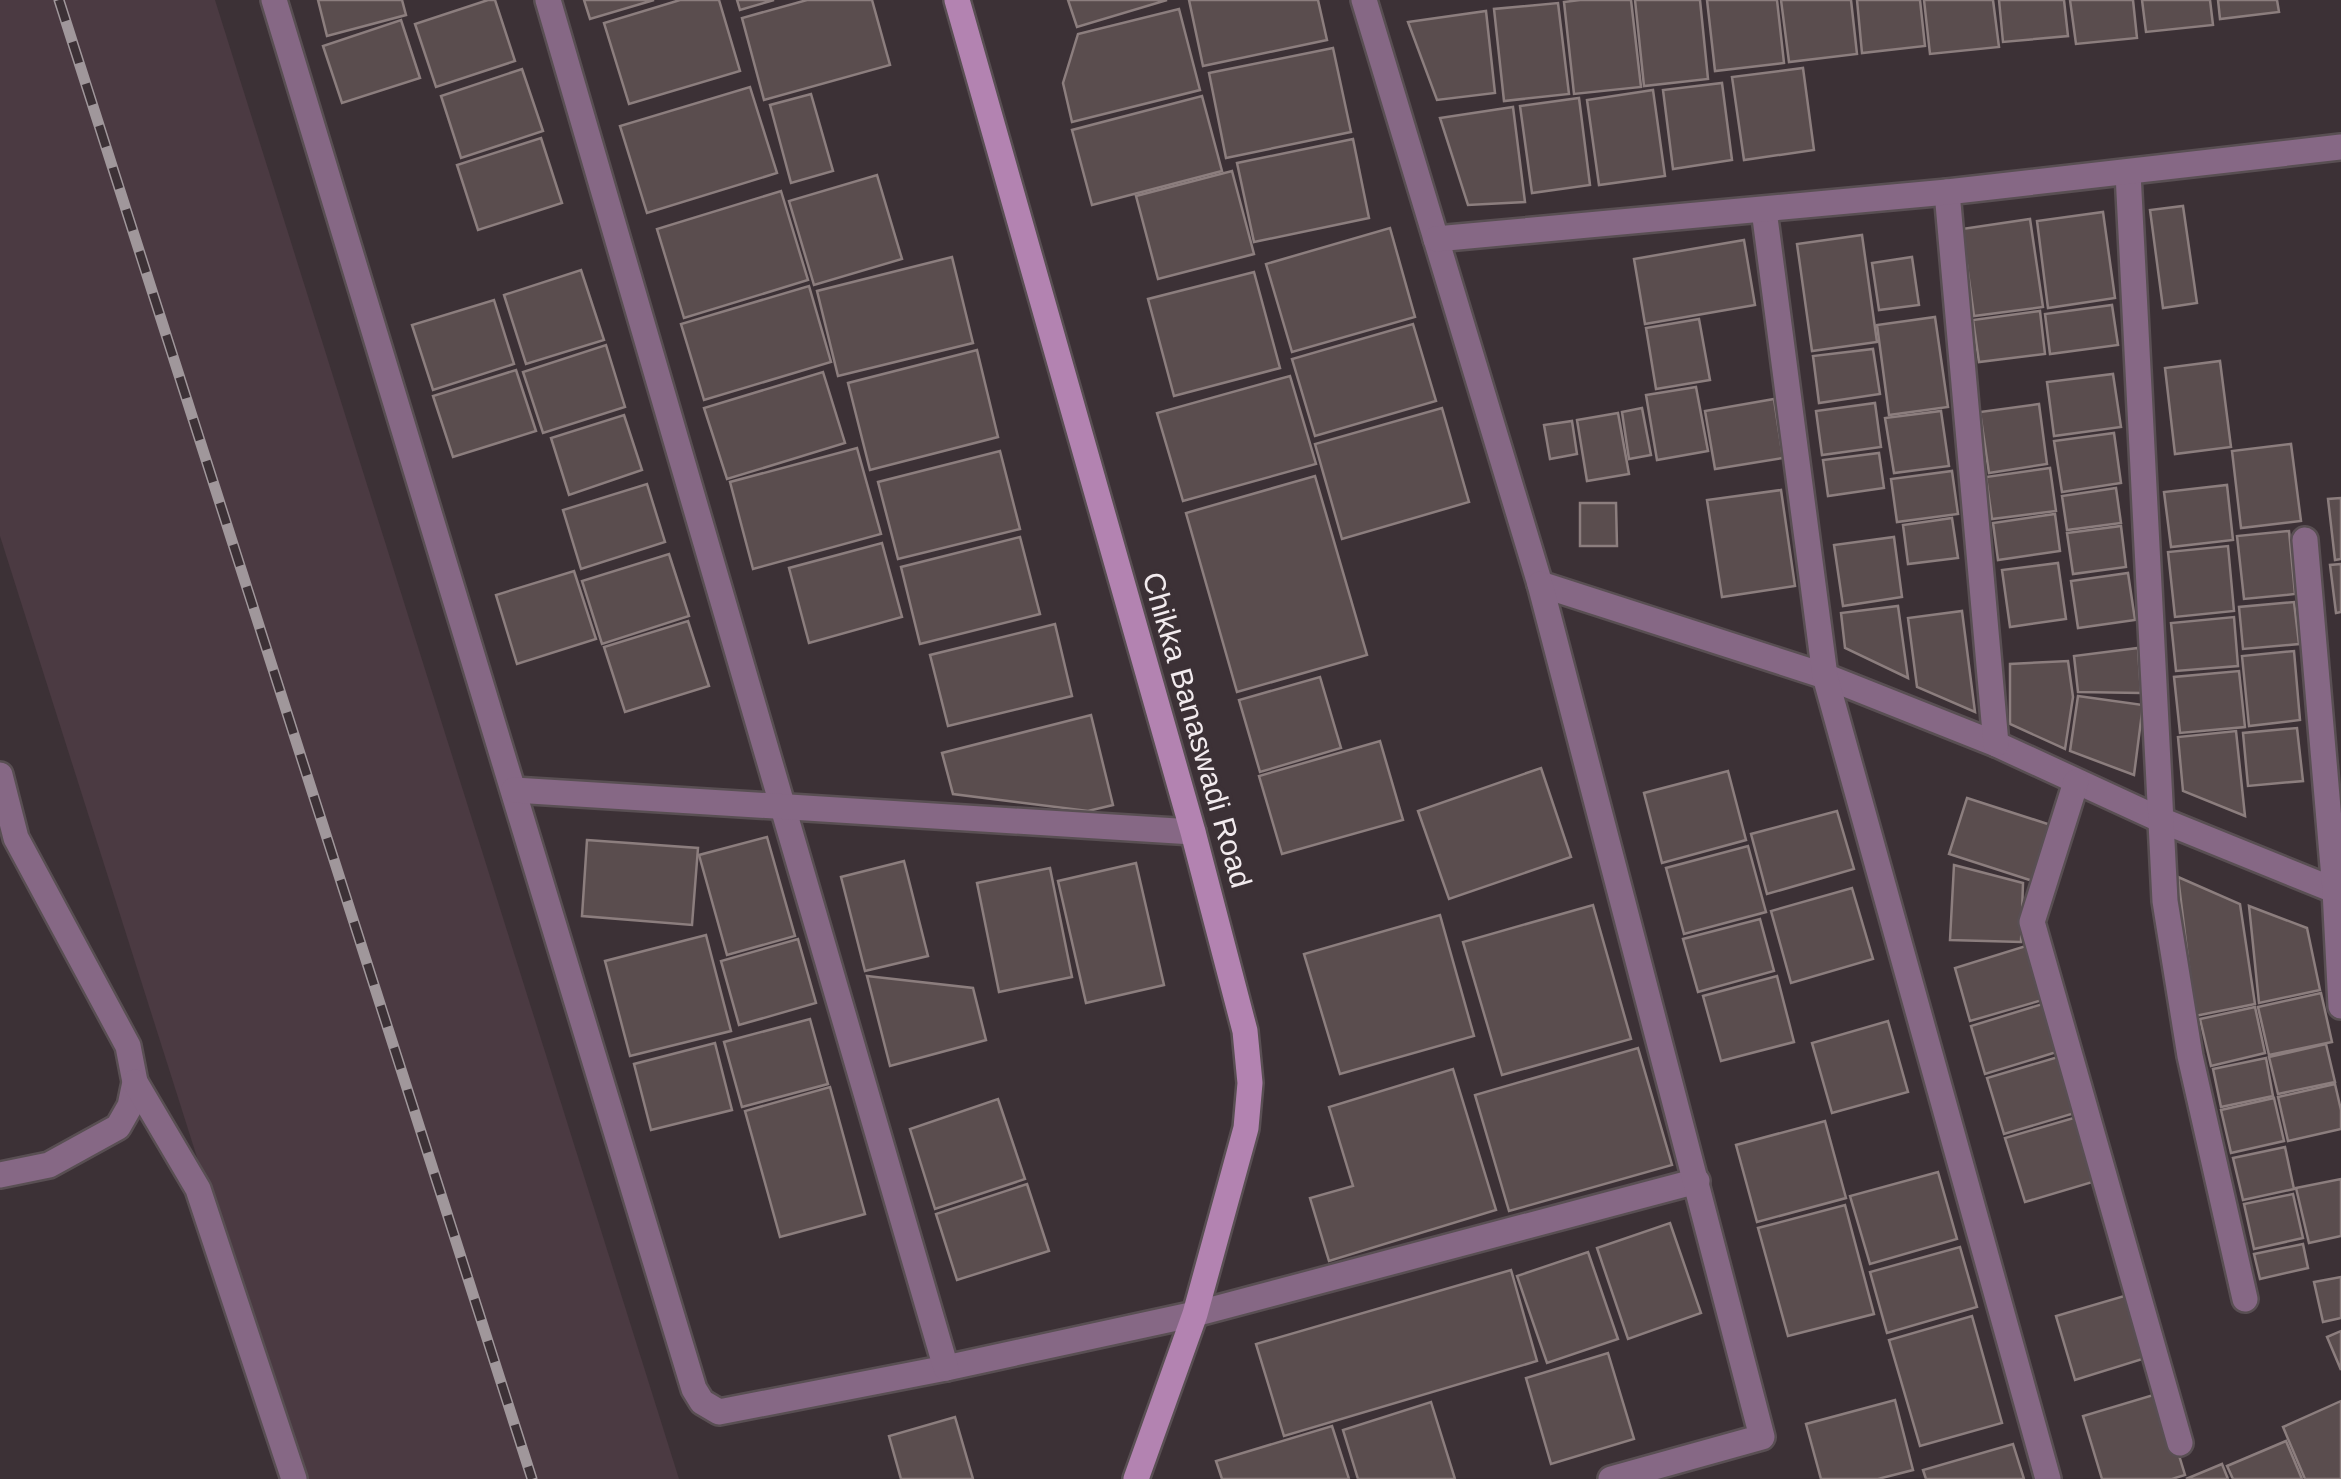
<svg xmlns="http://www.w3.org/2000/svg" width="2341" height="1479" viewBox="0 0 2341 1479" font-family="Helvetica,sans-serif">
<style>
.built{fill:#4b3a42}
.building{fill:#5a4d4e;stroke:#8c7e7e;stroke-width:2.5}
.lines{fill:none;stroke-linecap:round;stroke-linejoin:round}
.lane-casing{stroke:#594f53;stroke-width:30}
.street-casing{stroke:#594f53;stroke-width:30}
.secondary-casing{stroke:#594f53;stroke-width:30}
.lane{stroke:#866885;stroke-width:25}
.street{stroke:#866885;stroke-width:25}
.secondary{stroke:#b383b1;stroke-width:25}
.rail-casing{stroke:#a0979b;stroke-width:11}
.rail{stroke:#3c3136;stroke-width:8;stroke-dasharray:22;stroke-linecap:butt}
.labels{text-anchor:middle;stroke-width:8;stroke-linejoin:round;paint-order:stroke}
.street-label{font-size:30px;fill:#f2ebee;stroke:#3c3136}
</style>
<rect width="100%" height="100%" fill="#3c3136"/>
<!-- built -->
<polygon class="built" points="0,0 215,0 679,1479 299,1479 0,536"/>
<!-- building -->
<g class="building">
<polygon points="318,0 402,0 406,15 327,36"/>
<polygon points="488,0 495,0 515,61 436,87 415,24"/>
<polygon points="584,0 654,0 590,19"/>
<polygon points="680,0 719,0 740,71 629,104 604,23"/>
<polygon points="737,0 774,0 740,10"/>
<polygon points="807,0 872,0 890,65 764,100 742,18"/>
<polygon points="1068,0 1167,0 1077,27"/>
<polygon points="1189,0 1318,0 1327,40 1203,66"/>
<polygon points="1580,0 1631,0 1641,87 1574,94 1564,2"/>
<polygon points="1635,0 1700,0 1708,79 1644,86"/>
<polygon points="1707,0 1777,0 1784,63 1715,71"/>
<polygon points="1781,0 1851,0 1857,54 1789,62"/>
<polygon points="1857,0 1920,0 1925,46 1862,53"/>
<polygon points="1924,0 1993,0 1999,47 1930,54"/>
<polygon points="1999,0 2064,0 2068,36 2003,42"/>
<polygon points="2070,0 2133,0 2137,38 2076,44"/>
<polygon points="2142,0 2210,0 2213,25 2146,32"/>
<polygon points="2218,0 2277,0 2279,12 2220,19"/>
<polygon points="1558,3 1569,94 1504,101 1494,9"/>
<polygon points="1179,9 1200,90 1072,122 1063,83 1078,34"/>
<polygon points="1486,11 1495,93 1437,100 1408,22"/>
<polygon points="401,20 420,78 342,103 323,46"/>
<polygon points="1333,48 1351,132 1226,158 1209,73"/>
<polygon points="1803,68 1814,150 1744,160 1732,77"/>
<polygon points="522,69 543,131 461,158 441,96"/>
<polygon points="1722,83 1732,160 1673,169 1663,90"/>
<polygon points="750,87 777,173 647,213 620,126"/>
<polygon points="1653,90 1665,176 1599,185 1587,100"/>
<polygon points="811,94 833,171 791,183 770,105"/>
<polygon points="1202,96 1222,171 1092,205 1072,130"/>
<polygon points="1579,98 1590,185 1532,193 1520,106"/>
<polygon points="1513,107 1525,202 1468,205 1440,118"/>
<polygon points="541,138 562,203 478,230 457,165"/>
<polygon points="1353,139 1369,218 1254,242 1237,163"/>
<polygon points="1232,171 1254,254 1158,279 1136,196"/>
<polygon points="877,175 902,259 814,285 789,201"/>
<polygon points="781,191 808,280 684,318 657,229"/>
<polygon points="2183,206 2197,303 2163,308 2150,210"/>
<polygon points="2103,212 2115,298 2048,308 2037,221"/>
<polygon points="2030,219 2043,307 1974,316 1962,229"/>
<polygon points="1390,228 1415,317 1292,352 1266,264"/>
<polygon points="1862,235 1877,342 1812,351 1797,244"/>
<polygon points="1744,240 1755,305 1645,324 1634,259"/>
<polygon points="952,257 973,343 838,376 817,291"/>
<polygon points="1912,257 1919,305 1879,310 1872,263"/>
<polygon points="581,270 604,340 526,364 504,295"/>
<polygon points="1254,272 1280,368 1174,396 1148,299"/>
<polygon points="809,286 831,362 704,400 681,324"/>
<polygon points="494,300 514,364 433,390 412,325"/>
<polygon points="2112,305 2118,345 2050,354 2045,314"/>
<polygon points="2040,311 2045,354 1979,362 1973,320"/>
<polygon points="1935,317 1948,407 1889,415 1877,325"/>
<polygon points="1699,319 1710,380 1656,389 1646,328"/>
<polygon points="1413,324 1436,401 1315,436 1292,359"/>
<polygon points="606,345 625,407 543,433 523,372"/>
<polygon points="1873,349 1880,394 1819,403 1813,356"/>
<polygon points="977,350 998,437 870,470 848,383"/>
<polygon points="2220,361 2231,447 2175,454 2165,368"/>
<polygon points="516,370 536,431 453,457 433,396"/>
<polygon points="823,372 845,443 727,479 704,408"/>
<polygon points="2113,374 2121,427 2054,436 2047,382"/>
<polygon points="1290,376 1316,464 1183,501 1157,413"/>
<polygon points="1696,387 1708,451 1657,460 1646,395"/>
<polygon points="1774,399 1783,458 1715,469 1705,411"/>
<polygon points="1875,403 1881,447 1822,455 1816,411"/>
<polygon points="2039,404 2047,464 1989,473 1980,412"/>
<polygon points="1442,408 1469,502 1342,539 1315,444"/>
<polygon points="1642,408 1651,455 1629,459 1622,412"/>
<polygon points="1941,411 1949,466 1894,473 1885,418"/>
<polygon points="1618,413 1629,474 1587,481 1577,420"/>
<polygon points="624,415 642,470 569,495 551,438"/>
<polygon points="1572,421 1577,454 1550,459 1544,425"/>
<polygon points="2114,433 2121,483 2062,492 2054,441"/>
<polygon points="2291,444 2301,521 2241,528 2232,451"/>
<polygon points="857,448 881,534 753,569 730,482"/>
<polygon points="1000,451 1020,529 898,559 878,482"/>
<polygon points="1879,453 1884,488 1828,496 1823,460"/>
<polygon points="2050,468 2056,511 1992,519 1986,477"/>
<polygon points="1952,471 1958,514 1897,522 1891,479"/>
<polygon points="1315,476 1367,655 1237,692 1186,513"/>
<polygon points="647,484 665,542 581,569 563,510"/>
<polygon points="2227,485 2233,540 2171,547 2164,492"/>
<polygon points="2116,488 2121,523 2067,530 2062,496"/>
<polygon points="1781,490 1795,586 1722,597 1707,500"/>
<polygon points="2341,498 2341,559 2335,560 2328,499"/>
<polygon points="1580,503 1616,503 1617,546 1580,546"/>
<polygon points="2055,514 2060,551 1998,560 1993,523"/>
<polygon points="1952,518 1958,558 1908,564 1903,525"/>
<polygon points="2121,526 2126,567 2073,574 2067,533"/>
<polygon points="2289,531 2295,594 2244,599 2237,536"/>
<polygon points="1020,537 1040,614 920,644 901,567"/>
<polygon points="1894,537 1902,597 1843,606 1834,545"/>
<polygon points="882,543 902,617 809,643 789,568"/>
<polygon points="2228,546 2234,611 2175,617 2168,552"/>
<polygon points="669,554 689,616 602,644 582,581"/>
<polygon points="2058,563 2066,619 2010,627 2002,570"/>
<polygon points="2341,564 2341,612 2336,613 2330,565"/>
<polygon points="574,571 596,639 517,664 496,595"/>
<polygon points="2128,573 2135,620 2078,628 2071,581"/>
<polygon points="2294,602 2299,644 2243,649 2239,607"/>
<polygon points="1898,606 1908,678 1845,648 1841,613"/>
<polygon points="1962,611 1975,712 1917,687 1908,618"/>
<polygon points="2234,617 2238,666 2176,671 2171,623"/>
<polygon points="688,621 709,686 625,712 604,647"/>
<polygon points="1055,624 1072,696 948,726 930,655"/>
<polygon points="2138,648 2141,693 2078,692 2074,656"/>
<polygon points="2294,651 2300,720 2249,726 2242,656"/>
<polygon points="2068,661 2073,697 2065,749 2010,724 2010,664"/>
<polygon points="2239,671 2245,727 2180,733 2174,677"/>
<polygon points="1320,677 1341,748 1260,772 1239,700"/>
<polygon points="2078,696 2143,705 2134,775 2070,751"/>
<polygon points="1091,715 1113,805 1088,811 953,794 942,753"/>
<polygon points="2297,728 2303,781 2248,786 2243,733"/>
<polygon points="2236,731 2245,816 2183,791 2178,737"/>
<polygon points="1380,741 1403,820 1282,854 1259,776"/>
<polygon points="1541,768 1571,857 1449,899 1418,811"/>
<polygon points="1728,771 1746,840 1662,863 1644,793"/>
<polygon points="1967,798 2054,826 2036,882 1949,854"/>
<polygon points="1837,811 1854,869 1767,894 1751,834"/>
<polygon points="767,837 795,936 727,955 699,855"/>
<polygon points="587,840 698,848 692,925 582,916"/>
<polygon points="1748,846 1766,912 1684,934 1666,868"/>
<polygon points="904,861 928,956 865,971 841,877"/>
<polygon points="1136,863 1164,985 1086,1003 1058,881"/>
<polygon points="1954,865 2023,883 2021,942 1950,940"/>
<polygon points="1050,868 1072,977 999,992 977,883"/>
<polygon points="2178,877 2240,904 2255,1004 2195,1016"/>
<polygon points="1852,888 1873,959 1791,983 1771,911"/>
<polygon points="1593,905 1631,1039 1502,1075 1463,942"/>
<polygon points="2249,906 2307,928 2320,990 2259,1003"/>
<polygon points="1440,915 1474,1036 1340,1074 1304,954"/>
<polygon points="1760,919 1774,971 1698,992 1683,939"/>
<polygon points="706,935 731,1031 630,1056 605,961"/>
<polygon points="798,939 816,1003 739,1025 721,961"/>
<polygon points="2029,945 2046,999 1970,1021 1955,968"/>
<polygon points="867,976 973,988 986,1040 890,1066"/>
<polygon points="1777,976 1794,1042 1721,1061 1703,996"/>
<polygon points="2321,993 2332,1042 2269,1055 2258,1007"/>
<polygon points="2046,1003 2060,1051 1985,1074 1971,1026"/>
<polygon points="2255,1007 2265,1053 2211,1066 2200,1019"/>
<polygon points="810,1019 828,1084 742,1107 724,1042"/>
<polygon points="1888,1021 1908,1092 1832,1113 1812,1043"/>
<polygon points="715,1043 732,1110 651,1130 634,1064"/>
<polygon points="2326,1044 2335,1082 2278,1094 2269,1057"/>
<polygon points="1638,1048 1672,1165 1509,1211 1475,1095"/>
<polygon points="2058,1057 2075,1113 2004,1134 1987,1078"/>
<polygon points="2266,1058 2273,1096 2221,1107 2213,1069"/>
<polygon points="1453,1069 1496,1210 1329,1261 1310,1198 1353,1186 1329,1107"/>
<polygon points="2335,1084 2341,1110 2341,1129 2288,1141 2278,1097"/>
<polygon points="830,1087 865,1214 780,1237 745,1111"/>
<polygon points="2274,1098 2284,1141 2231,1153 2221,1110"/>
<polygon points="998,1099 1025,1179 935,1209 910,1129"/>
<polygon points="2077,1117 2096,1181 2025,1202 2005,1138"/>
<polygon points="1825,1121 1846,1198 1757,1222 1736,1145"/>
<polygon points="2285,1147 2294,1189 2243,1200 2233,1158"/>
<polygon points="1938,1172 1957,1239 1870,1264 1850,1196"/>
<polygon points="2341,1179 2341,1236 2309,1243 2296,1188"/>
<polygon points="1027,1184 1049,1251 957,1280 936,1214"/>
<polygon points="2293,1194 2303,1238 2254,1249 2244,1204"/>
<polygon points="1845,1205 1874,1314 1788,1336 1758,1228"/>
<polygon points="1670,1223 1701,1313 1628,1339 1597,1248"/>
<polygon points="2303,1244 2308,1268 2260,1279 2254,1254"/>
<polygon points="1960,1247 1977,1307 1887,1333 1870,1272"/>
<polygon points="1588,1252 1618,1339 1547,1363 1517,1276"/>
<polygon points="1511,1270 1537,1361 1284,1436 1256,1344"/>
<polygon points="2341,1277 2341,1318 2323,1322 2314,1282"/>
<polygon points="2131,1294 2149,1357 2075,1380 2056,1316"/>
<polygon points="1972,1316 2002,1423 1920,1446 1889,1340"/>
<polygon points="2341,1331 2341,1370 2327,1337"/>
<polygon points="1608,1353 1634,1439 1551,1464 1526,1378"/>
<polygon points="2160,1393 2185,1475 2172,1479 2102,1479 2083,1416"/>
<polygon points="1895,1400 1913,1470 1878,1479 1821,1479 1806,1424"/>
<polygon points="2341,1401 2341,1479 2305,1479 2283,1427"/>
<polygon points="1431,1402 1455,1479 1358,1479 1343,1430"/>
<polygon points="955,1417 973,1479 901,1479 889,1436"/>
<polygon points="1332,1426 1349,1479 1222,1479 1216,1461"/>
<polygon points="2286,1441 2302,1479 2233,1479 2227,1466"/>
<polygon points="2013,1444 2024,1479 1926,1479 1923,1470"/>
<polygon points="2222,1464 2228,1479 2186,1479"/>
</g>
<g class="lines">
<!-- lane casing -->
<g class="lane-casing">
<g id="lane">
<polyline points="0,775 16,838 128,1046 135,1082 130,1106 118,1127 49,1165 0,1175"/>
<polyline points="135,1082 198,1189 294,1479"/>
</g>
</g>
<!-- street casing -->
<g class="street-casing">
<g id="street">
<polyline points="274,0 694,1389 702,1402 719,1412 946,1368 1195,1314 1697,1181"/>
<polyline points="548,0 946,1368"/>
<polyline points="1364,0 1540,584 1825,676 1996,744 2161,820 2341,893"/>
<polyline points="2128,173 2165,901 2190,1056 2245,1299"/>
<polyline points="1947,192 1996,744"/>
<polyline points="1764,210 1825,676 2048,1479"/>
<polyline points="1436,239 1947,192 2341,147"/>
<polyline points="2305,540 2335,890 2341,1006"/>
<polyline points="1540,584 1762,1437 1611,1479"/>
<polyline points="2076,782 2032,922 2180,1443"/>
<polyline points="514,790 1193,832"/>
</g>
</g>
<!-- secondary casing -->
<g class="secondary-casing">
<polyline id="secondary" points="957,0 1193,832 1245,1031 1250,1083 1246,1128 1195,1314 1136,1479"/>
</g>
<!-- lane -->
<use href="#lane" class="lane"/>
<!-- street -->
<use href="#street" class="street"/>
<!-- secondary -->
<use href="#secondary" class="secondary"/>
<!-- rail casing -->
<g class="rail-casing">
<polyline id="rail" points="59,0 532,1479"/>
</g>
<!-- rail -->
<use href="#rail" class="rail"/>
</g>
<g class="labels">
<!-- street labels -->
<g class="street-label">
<text transform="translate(1197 730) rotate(74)" y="10">Chikka Banaswadi Road</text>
</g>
</g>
</svg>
